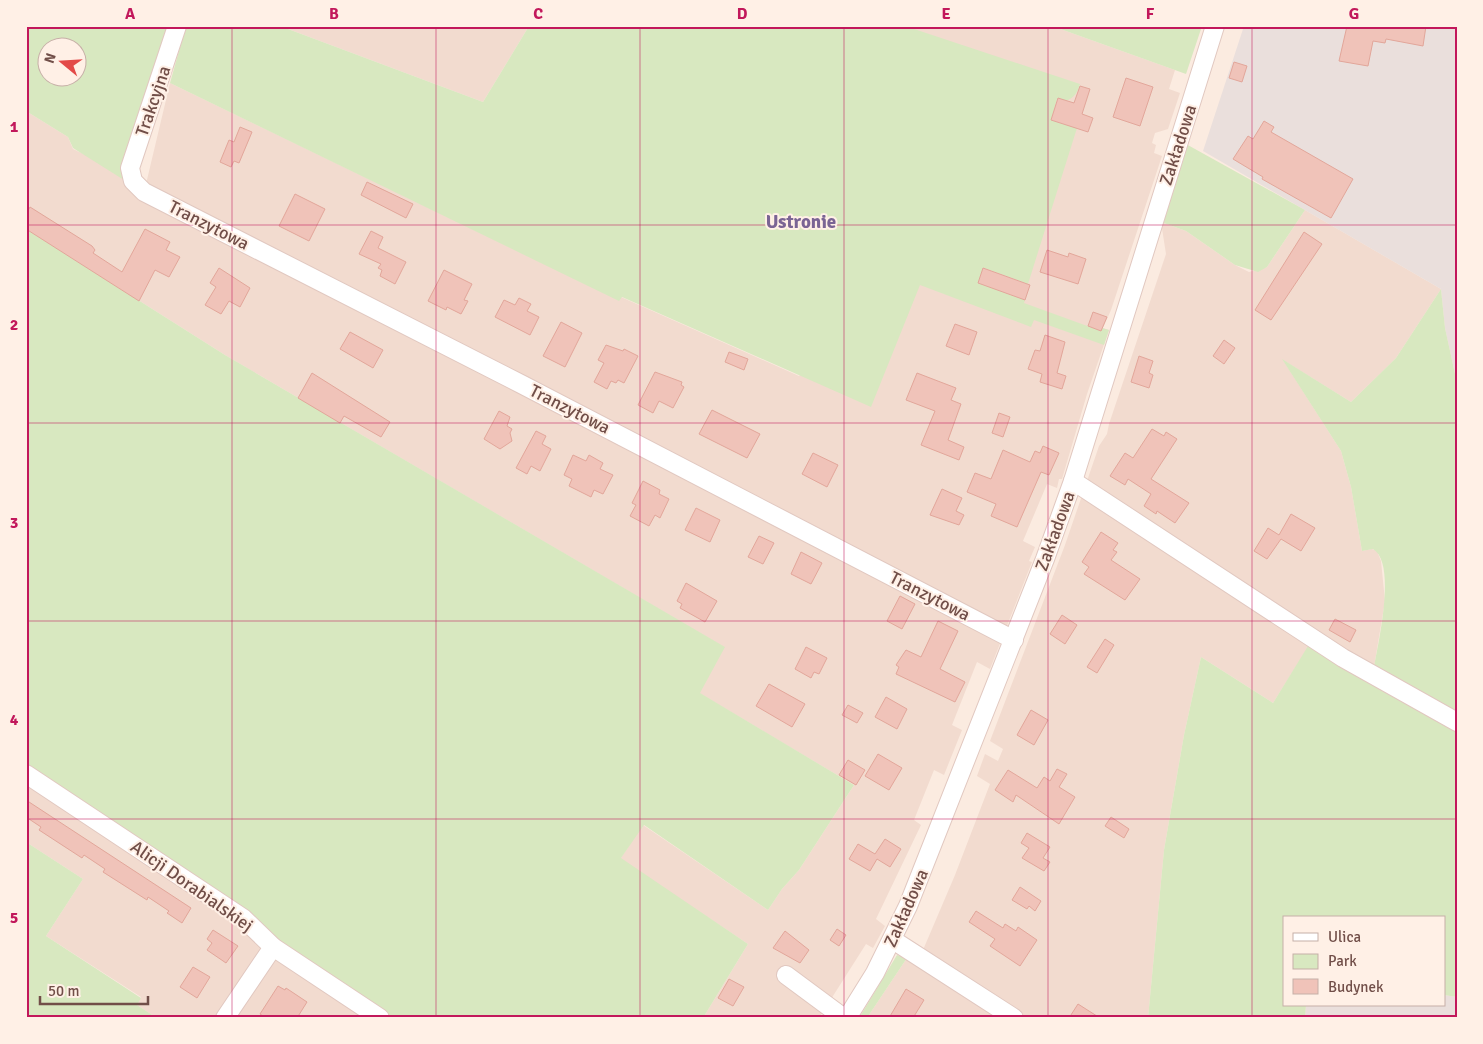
<svg xmlns="http://www.w3.org/2000/svg" width="1483" height="1044" viewBox="0 0 1483 1044" font-family="Signika,sans-serif">
<style>
.residential{fill:#f2dbcf}
.industrial{fill:#eadfdc}
.green{fill:#d8e8c0;fill-rule:evenodd}
.building{fill:#f0c3b9;stroke:#e2a69a}
.lines{fill:none;stroke-linecap:round;stroke-linejoin:round}
.minor-casing{stroke:#e1c8c0;stroke-width:20}
.minor{stroke:#fff;stroke-width:18}
.grid{fill:none;stroke:#c2185b;stroke-width:1;stroke-opacity:0.55}
.labels{text-anchor:middle;stroke-width:4;stroke-linejoin:round;paint-order:stroke}
.street-label{font-size:18px;fill:#714e48;stroke:#fff0e6}
.neighbourhood-label{font-size:19px;font-weight:bold;fill:#7a6494;stroke:#fff0e6}
.neatline{fill:none;stroke:#c2185b;stroke-width:2}
.grid-label{font-size:16px;text-anchor:middle;font-weight:bold;fill:#c2185b}
</style>
<rect width="100%" height="100%" fill="#fbebe0"/>
<!-- residential -->
<g class="residential">
<polygon points="280,26 529,26 483,102"/>
<polygon points="860,26 1052,26 1175,70 1169,89 1180,93 1168,129 1155,133 1152,143 1156,145 1154,153 1162,156 1111,310 1103,328 1109,330 1087,394 1062,479 1059,479 1057,488 1047,484 1023,541 1035,547 1029,561 1032,562 990,669 977,662 952,725 962,730 944,775 934,770 914,820 921,825 876,919 885,926 873,948 866,944 819,1018 703,1018 748,944 620,859 643,825 768,910 782,889 799,870 854,785 699,693 724,647 225,355 26,229 26,111 68,137 73,149 146,184 170,83 619,300 621,297 799,376 934,250 1028,283 1051,120"/>
<polygon points="1305,210 1441,289 1396,358 1351,402 1283,360 1341,451 1351,487 1362,551 1372,549 1377,551 1381,561 1385,601 1374,667 1317,633 1273,703 1201,657 1184,735 1164,850 1148,1018 867,1018 907,958 923,950 955,875 990,784 977,776 985,754 998,761 1003,749 990,741 1065,545 1099,446 1107,434 1109,424 1166,254 1161,222 1186,231 1235,265 1249,272 1267,267"/>
<polygon points="26,768 292,955 391,1018 157,1018 137,1005 141,997 46,936 83,879 26,842"/>
</g>
<!-- industrial -->
<g class="industrial">
<polygon points="1244,26 1457,26 1457,383 1445,328 1441,289 1203,151"/>
<polygon points="1444,995 1457,997 1457,1018 1305,1018 1306,1005 1444,1005"/>
</g>
<!-- green -->
<g class="green">
<path d="M26 26H172L124 180 73 148 68 137 26 111ZM48 48H78V78H48Z"/>
<path d="M186 26H280L483 102 529 26H905L1080 84C1077 93 1075 97 1066 101L1057 99 1051 120 1077 128 1028 284 984 268 978 282 1025 300 1024 303 1101 331 1102 328 1109 330 1104 345 1034 320 1031 327 920 285 871 407 622 297 619 301 170 83Z"/>
<polygon points="1052,26 1202,26 1186,74"/>
<polygon points="1186,144 1305,210 1267,267 1258,272 1235,265 1186,231 1161,222"/>
<polygon points="26,229 225,355 725,647 700,693 854,785 799,870 782,889 768,910 644,825 621,858 748,944 703,1018 391,1018 292,955 26,768"/>
<path d="M1441 289 1445 328 1457 383V713L1374 667C1378 644 1397 563 1373 549L1362 551 1351 487 1341 451 1282 359 1351 402 1396 358Z"/>
<polygon points="1308,646 1457,728 1457,997 1444,995 1444,918 1284,918 1284,1005 1306,1005 1305,1018 1148,1018 1164,850 1184,735 1201,657 1273,703"/>
<polygon points="26,842 83,879 46,936 141,998 137,1005 157,1018 26,1018"/>
<polygon points="897,955 907,958 867,1018 859,1018"/>
</g>
<!-- building -->
<g class="building">
<polygon points="1347,26 1426,26 1423,46 1386,39 1385,43 1373,41 1368,66 1339,61"/>
<polygon points="1234,62 1247,66 1242,82 1229,78"/>
<polygon points="1126,78 1153,87 1140,126 1113,117"/>
<polygon points="1080,86 1090,89 1082,114 1093,118 1088,132 1051,120 1058,98 1074,103"/>
<polygon points="1264,121 1274,127 1271,132 1353,179 1331,218 1262,179 1263,177 1233,159 1248,136 1253,139"/>
<polygon points="240,127 252,132 239,163 234,161 231,167 220,162 229,140 234,142"/>
<polygon points="367,182 413,204 406,218 361,195"/>
<polygon points="295,194 325,209 309,241 279,226"/>
<polygon points="30,207 92,246 95,250 93,253 122,272 145,229 170,242 166,250 180,257 169,277 155,270 139,301 26,229 26,214"/>
<polygon points="371,231 383,237 378,248 406,262 395,284 380,276 382,270 378,268 381,264 359,254"/>
<polygon points="1304,232 1322,244 1271,320 1255,310"/>
<polygon points="1047,250 1068,257 1069,253 1086,259 1078,284 1040,272"/>
<polygon points="219,268 250,288 240,307 229,301 221,314 205,305 216,287 210,283"/>
<polygon points="983,268 1030,285 1025,300 978,283"/>
<polygon points="444,270 472,284 464,300 468,301 461,314 447,307 446,310 428,301"/>
<polygon points="519,298 531,304 527,311 539,317 530,335 495,317 504,300 515,305"/>
<polygon points="1093,312 1107,317 1101,331 1088,326"/>
<polygon points="561,322 582,333 565,367 543,356"/>
<polygon points="955,324 977,332 969,355 946,346"/>
<polygon points="350,332 383,350 373,368 340,349"/>
<polygon points="1045,335 1065,342 1057,373 1066,376 1062,389 1040,382 1042,374 1028,369 1035,350 1040,351"/>
<polygon points="1224,340 1235,348 1224,364 1213,356"/>
<polygon points="606,345 623,351 624,349 638,356 624,383 618,380 616,383 611,381 607,389 594,382 604,363 598,360"/>
<polygon points="729,352 748,359 744,370 725,362"/>
<polygon points="1139,356 1153,361 1149,373 1153,375 1149,388 1131,382"/>
<polygon points="655,372 682,382 681,385 684,387 673,408 659,401 653,413 638,405"/>
<polygon points="312,373 390,422 381,437 344,416 340,423 298,398"/>
<polygon points="917,373 956,388 951,400 961,404 948,440 964,447 959,460 921,445 935,411 906,400"/>
<polygon points="712,410 760,434 747,458 699,434"/>
<polygon points="499,411 510,417 507,426 512,429 510,433 512,441 500,449 484,439"/>
<polygon points="999,413 1010,417 1003,437 992,433"/>
<polygon points="1152,429 1164,436 1166,432 1177,439 1151,479 1189,503 1175,523 1157,511 1156,514 1144,506 1151,494 1128,479 1125,485 1110,476 1125,453 1133,458"/>
<polygon points="536,431 546,436 542,444 551,449 540,471 531,466 527,474 516,468"/>
<polygon points="1043,446 1059,453 1049,475 1041,472 1017,527 991,516 996,504 967,492 975,473 991,479 1003,450 1030,462 1035,451 1040,453"/>
<polygon points="813,453 838,465 827,487 802,474"/>
<polygon points="573,455 586,461 589,455 603,463 600,469 613,475 603,494 594,490 591,497 569,486 572,479 564,475"/>
<polygon points="643,481 660,490 659,494 669,499 660,518 655,515 649,526 630,516 636,505 632,503"/>
<polygon points="942,489 962,498 956,511 964,515 959,525 930,515"/>
<polygon points="696,508 720,520 710,542 685,530"/>
<polygon points="1291,514 1315,528 1301,551 1281,539 1267,559 1254,551 1268,528 1279,535"/>
<polygon points="1101,532 1118,543 1113,550 1117,552 1111,560 1140,579 1125,600 1084,574 1089,567 1082,562"/>
<polygon points="759,536 774,543 763,564 748,557"/>
<polygon points="801,552 822,563 811,584 791,574"/>
<polygon points="686,583 717,601 705,622 680,608 682,604 677,601"/>
<polygon points="900,596 915,604 902,629 887,621"/>
<polygon points="1062,615 1077,625 1065,644 1050,634"/>
<polygon points="1335,619 1356,630 1350,642 1329,630"/>
<polygon points="938,621 958,631 940,669 965,682 955,702 896,674 899,667 896,665 906,650 921,657"/>
<polygon points="1105,639 1114,645 1097,673 1087,667"/>
<polygon points="806,647 827,658 819,674 814,672 811,678 795,669"/>
<polygon points="769,684 805,704 792,727 756,706"/>
<polygon points="886,697 907,709 897,729 875,717"/>
<polygon points="848,705 863,713 857,723 842,715"/>
<polygon points="1031,710 1048,720 1034,745 1017,735"/>
<polygon points="878,754 902,768 889,790 865,776"/>
<polygon points="848,760 865,770 856,785 839,775"/>
<polygon points="1057,769 1067,774 1059,787 1075,797 1059,824 1016,795 1013,802 995,790 1008,770 1037,788 1044,777 1050,781"/>
<polygon points="26,800 191,908 182,923 167,913 169,911 148,897 147,900 103,872 105,869 84,855 82,858 39,830 41,827 26,817"/>
<polygon points="1111,817 1129,829 1124,838 1105,826"/>
<polygon points="1027,833 1050,847 1043,858 1050,862 1044,871 1022,858 1029,848 1021,843"/>
<polygon points="885,839 901,849 890,867 877,859 870,871 849,859 858,844 875,854"/>
<polygon points="1020,887 1041,901 1035,911 1029,906 1027,909 1012,900"/>
<polygon points="976,911 1003,928 1005,924 1016,931 1018,927 1037,940 1020,966 990,946 995,939 969,922"/>
<polygon points="837,929 846,935 839,946 830,940"/>
<polygon points="213,930 238,946 226,963 207,950 212,943 207,939"/>
<polygon points="785,931 809,950 800,963 773,948"/>
<polygon points="193,967 210,977 197,998 180,987"/>
<polygon points="729,979 744,987 733,1006 718,998"/>
<polygon points="278,986 285,990 286,988 307,1002 297,1018 266,1018 260,1014"/>
<polygon points="906,989 924,1000 913,1018 889,1018"/>
<polygon points="1078,1004 1100,1018 1069,1018"/>
</g>
<g class="lines">
<!-- minor casing -->
<g class="minor-casing">
<g id="minor">
<polyline points="177,26 130,168 133,181 144,192 521,384 1014,640"/>
<polyline points="1073,481 1343,658 1457,722"/>
<polyline points="26,774 243,918 273,947 380,1018"/>
<polyline points="893,940 1014,1018"/>
<polyline points="786,975 844,1018"/>
<polyline points="225,1018 273,947"/>
<polyline points="847,1018 875,973 908,906 1045,559 1073,481 1215,26"/>
</g>
</g>
<!-- minor -->
<use href="#minor" class="minor"/>
</g>
<!-- grid -->
<path class="grid" d="M232 26V1018M436 26V1018M640 26V1018M844 26V1018M1048 26V1018M1252 26V1018M26 225H1457M26 423H1457M26 621H1457M26 819H1457"/>
<g class="labels">
<!-- street labels -->
<g class="street-label">
<text transform="translate(153 101) rotate(-71)" y="6">Trakcyjna</text>
<text transform="translate(1178 145) rotate(-72)" y="6">Zakładowa</text>
<text transform="translate(209 225) rotate(27)" y="6">Tranzytowa</text>
<text transform="translate(570 409) rotate(27)" y="6">Tranzytowa</text>
<text transform="translate(1055 531) rotate(-70)" y="6">Zakładowa</text>
<text transform="translate(930 596) rotate(27)" y="6">Tranzytowa</text>
<text transform="translate(192 886) rotate(35)" y="6">Alicji Dorabialskiej</text>
<text transform="translate(906 908) rotate(-66)" y="6">Zakładowa</text>
</g>
<!-- neighbourhood labels -->
<g class="neighbourhood-label">
<text x="801" y="228">Ustronie</text>
</g>
</g>
<!-- border -->
<rect width="1483" height="1044" fill="none" stroke="#fff0e6" stroke-width="55"/>
<!-- legend -->
<rect x="1283" y="916" width="162" height="90" fill="#fff0e6" stroke="#c6afa7"/>
<rect x="1293" y="933" width="25" height="8" fill="#ffffff" stroke="#c6afa7"/>
<text x="1328" y="942" font-size="15" fill="#714e48">Ulica</text>
<rect x="1293" y="954" width="25" height="15" fill="#d8e8c0" stroke="#c6afa7"/>
<text x="1328" y="966" font-size="15" fill="#714e48">Park</text>
<rect x="1293" y="979" width="25" height="15" fill="#f0c3b9" stroke="#c6afa7"/>
<text x="1328" y="992" font-size="15" fill="#714e48">Budynek</text>
<!-- north arrow -->
<g transform="translate(62 62) rotate(288)"><circle r="24" fill="#fff0e6" stroke="#c6afa7"/>
<path d="M0-4L9 19L0 12L-9 19Z" fill="#e34a48"/>
<text y="-8" font-size="14" font-weight="bold" text-anchor="middle" fill="#714e48">N</text>
</g>
<!-- scale -->
<path d="M40 996v8h108v-8" fill="none" stroke="#714e48" stroke-width="2.5"/>
<text x="48" y="996" font-size="15" fill="#714e48" stroke="#fff0e6" stroke-width="4" paint-order="stroke">50 m</text>
<rect x="28" y="28" width="1428" height="988" class="neatline"/>
<g class="grid-label">
<text x="130" y="19">A</text>
<text x="334" y="19">B</text>
<text x="538" y="19">C</text>
<text x="742" y="19">D</text>
<text x="946" y="19">E</text>
<text x="1150" y="19">F</text>
<text x="1354" y="19">G</text>
<text x="14" y="132">1</text>
<text x="14" y="330">2</text>
<text x="14" y="528">3</text>
<text x="14" y="725">4</text>
<text x="14" y="923">5</text>
</g>
</svg>
